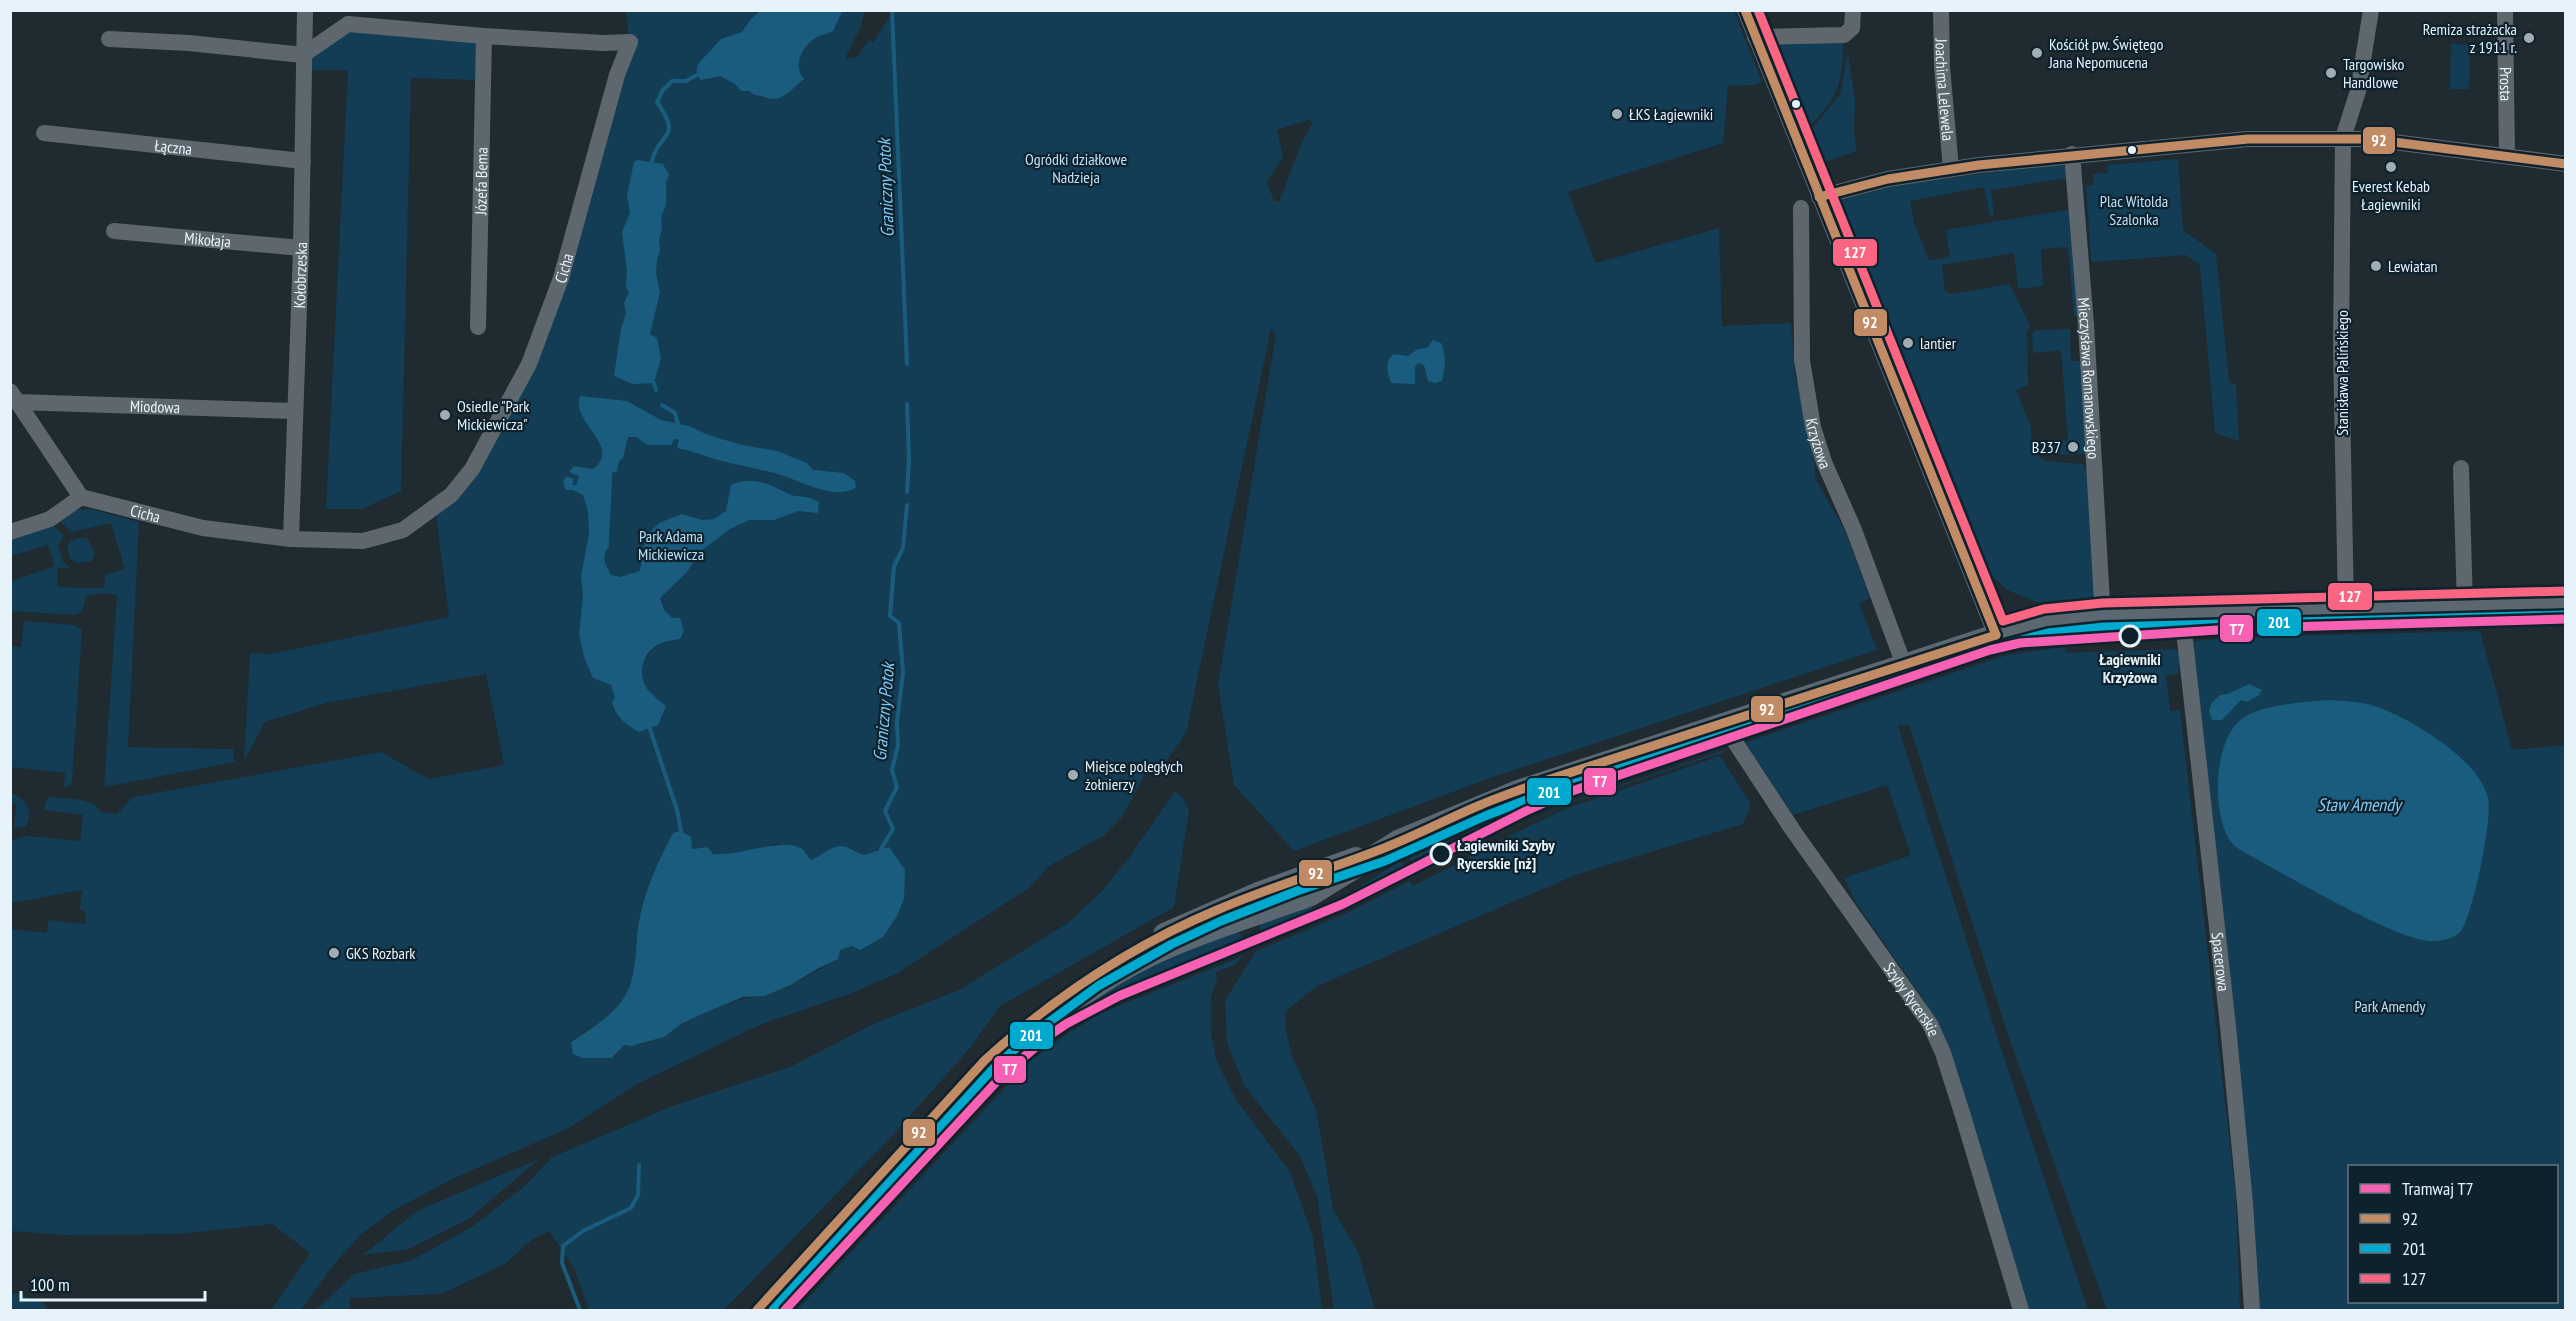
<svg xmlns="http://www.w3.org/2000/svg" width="2576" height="1321" viewBox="0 0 2576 1321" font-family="'PT Sans Narrow',sans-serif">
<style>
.green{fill:#123d54;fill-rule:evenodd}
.water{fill:#1a5c7e}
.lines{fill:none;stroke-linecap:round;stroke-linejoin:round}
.stream{stroke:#1a5c7e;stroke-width:4}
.minor{stroke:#5d676d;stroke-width:16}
.major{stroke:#5b6871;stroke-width:22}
.bus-1-casing{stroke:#0e222d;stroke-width:14}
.bus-2-casing{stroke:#0e222d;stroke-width:14}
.bus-3-casing{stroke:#0e222d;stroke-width:14}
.bus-1{stroke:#c18c65;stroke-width:9}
.bus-2{stroke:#00a9ce;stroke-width:9}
.bus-3{stroke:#fa6682;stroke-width:9}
.tram-1-casing{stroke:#0e222d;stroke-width:14}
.tram-1{stroke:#f860b3;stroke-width:9}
.poi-dot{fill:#a1adb4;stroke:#0e222d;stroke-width:2}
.bus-dot{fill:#e7f3fb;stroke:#0e222d;stroke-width:2}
.stop-dot{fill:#0e222d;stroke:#e7f3fb;stroke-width:3}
.labels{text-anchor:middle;stroke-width:4.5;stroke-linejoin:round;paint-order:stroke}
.poi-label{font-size:16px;fill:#e7f3fb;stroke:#0e222d;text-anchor:start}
.street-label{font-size:16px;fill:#e7f3fb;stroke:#0e222d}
.park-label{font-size:16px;fill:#bde0f7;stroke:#0e222d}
.stop-label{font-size:16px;font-weight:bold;fill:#e7f3fb;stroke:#0e222d}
.water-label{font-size:18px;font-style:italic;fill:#80caf6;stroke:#0e222d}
.line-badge{stroke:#0e222d;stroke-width:2}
.badge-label{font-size:16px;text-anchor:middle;font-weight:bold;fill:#fff}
</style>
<rect width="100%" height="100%" fill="#1f2a31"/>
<!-- green -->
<g class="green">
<path d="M626 11H865L860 28 845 59 857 57 869 39 873 43 893 11H1734L1762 82 1754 85 1728 86 1723 143 1568 192 1596 263 1719 228 1722 326 1791 323 1795 376 1814 445 1815 478 1845 531 1870 598 1859 603 1877 650 1490 778 1294 851 1234 785 1218 684 1276 335 1271 329 1186 733 1167 760 1145 774 1122 817 1103 836 1049 866 1029 888 896 974 852 993 762 1024 639 1083 567 1129 456 1177 394 1210 361 1234 331 1268 301 1310H271L310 1253 272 1224 178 1234 65 1235 11 1231V929L47 933 48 920 85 924 86 912 80 909 82 890 11 903V840L27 836 80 841 83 815 44 810 47 799 50 797C64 799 94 797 101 812L117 814 133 797 381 752 429 779 504 765 486 674 326 703 265 722 244 761 250 653 270 654 449 617 436 515 529 364 630 42ZM1308 120 1313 122 1302 142 1279 202 1274 201 1267 182 1283 157 1277 130ZM673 833 692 849 708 847 713 854H737L776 844 801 849 811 860C822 856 834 842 846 847 852 849 857 853 864 855L884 848 852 946 839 950 838 959C821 967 806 978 790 986 767 996 743 997 720 1007 707 1012 694 1017 682 1024 662 1035 650 1048 623 1045L614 1057 571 1041C591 1027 614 1017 626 994 637 974 635 949 638 927 643 894 656 862 673 833Z"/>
<polygon points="350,30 478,41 476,80 411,78 401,491 362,509 326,509 348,70 309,70 309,44"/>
<path d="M1844 35C1841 85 1843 92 1807 129L1771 37Z"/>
<polygon points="2451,44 2470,45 2469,89 2450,89"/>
<polygon points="1848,52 1855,102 1854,131 1857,151 1822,163 1809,132 1840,95"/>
<polygon points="2178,159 2183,230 2216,254 2229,382 2236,385 2239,441 2215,433 2200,266 2186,255 2093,262 2091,259 2086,186 2094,185 2093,174 2108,173 2107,165"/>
<polygon points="2061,163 2066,167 2068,178 1991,190 1994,215 1990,216 1984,187 1910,201 1915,226 1929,260 1950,257 1946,230 2066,210 2069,212 2078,314 2076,316 2074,316 2068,247 2041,249 2043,285 2041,286 2018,289 2014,253 1942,265 1945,291 1951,294 2010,284 2030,326 2027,333 2028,385 2016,390 2031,427 2031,442 2035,454 2045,461 2083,464 2087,472 2095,601 2044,605 2007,590 1985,569 1841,200 1898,185"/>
<polygon points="2070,329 2071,361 2083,361 2088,450 2085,454 2052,455 2046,450 2043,442 2068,440 2061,350 2033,353 2032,334 2035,330"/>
<polygon points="91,509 139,522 128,747 233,749 235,762 104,787 117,595 99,593 86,596 82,611 76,615 11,611 11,581 55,566 48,545 11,556 11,538 53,525 64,536 58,545 63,562 71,568 58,568 57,587 104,588 105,575 125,569 111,523 71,532 60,521 76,510"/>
<polygon points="83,537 87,538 95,553 92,561 77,563 70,559 67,546 70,541"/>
<polygon points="24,621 74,625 82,630 72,782 69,786 64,787 65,773 11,767 11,646 21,647"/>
<path d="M2480 631 2512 750 2565 745V1310H2255L2191 651 2195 650 2194 641 2248 637ZM2350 1166H2556V1302H2350Z"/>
<polygon points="2065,647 2066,653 2176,649 2177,652 2180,651 2178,674 2166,675 2170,711 2180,710 2236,1198 2240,1310 2107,1310 2008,1035 1909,725 1898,726 1999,1042 2088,1310 2029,1310 1948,1049 1923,999 1855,901 1844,878 1911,855 1887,785 1793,815 1747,745 1746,742 2007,655"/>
<polygon points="1709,740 1712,740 1548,797 1468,836 1465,830 1448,839 1449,842 1411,861 1406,849 1521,802"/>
<polygon points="1724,750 1724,752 1573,802 1475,848 1573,801"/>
<polygon points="1720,756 1751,804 1743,824 1578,874 1317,986 1286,1011 1285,1026 1292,1056 1316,1109 1333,1209 1358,1252 1375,1310 1334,1310 1317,1197 1300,1156 1245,1087 1227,1043 1225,1000 1256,951 1347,913 1410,881 1413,886 1470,857 1470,855 1565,809"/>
<polygon points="1175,791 1184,799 1189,810 1174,907 1000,1006 971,1047 891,1137 724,1310 589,1310 574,1268 549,1231 533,1239 505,1264 441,1294 350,1298 350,1310 316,1310 354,1274 412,1260 470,1228 526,1185 552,1157 670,1107 790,1067 873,1024 959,990 1068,923 1100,893 1128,859"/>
<path d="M11 793C26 799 34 810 26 826L14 828 16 805 11 803Z"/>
<polygon points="1402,860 1403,868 1341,900 1260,934 1260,924 1311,905 1314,911 1337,901"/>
<polygon points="1233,930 1240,934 1245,942 1117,992 1064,1020 1019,1054 779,1310 948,1120 995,1072 1043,1030 1096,991 1146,961 1193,940"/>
<polygon points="1243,956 1235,965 1216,972 1217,980 1211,997 1211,1032 1216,1059 1235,1098 1290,1172 1313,1237 1322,1310 797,1310 1028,1063 1071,1031 1106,1011"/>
<polygon points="539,1159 470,1218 408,1249 363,1255 417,1211"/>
<polygon points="11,1292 42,1302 48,1310 11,1310"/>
</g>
<!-- water -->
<g class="water">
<path d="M760 11 842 12 833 31C828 34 824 34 819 36 804 43 791 64 804 79 796 85 785 99 774 99 767 99 762 95 755 95L749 91H741L735 84 720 76 701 80C696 75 695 70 699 63L721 39 742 32 750 20Z"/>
<polygon points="637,160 663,164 669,175 666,183 666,205 661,217 662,228 659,240 660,250 657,260 656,273 660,292 650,334 657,338 661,358 654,383 633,384 614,376 621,329 626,313 624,303 629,293 626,286 627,272 622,232 630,213 627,195 634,162"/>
<path d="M1433 340 1441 343C1447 358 1445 366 1442 381L1435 383 1428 381 1424 365 1418 363 1415 367V384L1391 383C1388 372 1384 363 1393 354L1408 356 1418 349 1427 348Z"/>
<path d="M580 396 627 401 661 420 689 426 708 435 742 445 777 451 807 463 813 470 844 473 855 481 856 488C834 500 803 482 781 475 761 469 741 466 722 461 707 457 693 451 677 448L679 440 674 439 671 445H648L636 437H628L623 458 619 461 617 471 612 473C612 497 609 522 609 547 600 556 606 566 611 575L620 577 640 571 644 547 650 532 659 523 682 514 702 520 714 519 726 511 731 485C754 475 770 485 791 495 797 497 804 496 810 498 813 499 816 501 819 501L818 513 798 511 774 520H749L730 529 701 551 686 573 660 598 664 610 672 618H680L684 631 680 639C673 640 664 641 657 645 642 653 637 676 648 690 653 696 660 701 666 706L658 725 639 732C626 725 615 716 612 702L615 697 611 685 593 678 584 657 579 634 583 595 581 576 589 534 588 511 583 495 573 490H566L563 482 566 476 574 479 572 485H576L579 476 569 472 574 466 593 469C623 446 570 423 580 396Z"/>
<polygon points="2249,684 2262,690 2258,696 2246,702 2241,700 2222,720 2212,720 2209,711 2212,703 2220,695 2228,694"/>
<path d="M2329 700C2347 701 2366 702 2383 709 2417 723 2479 760 2488 798 2493 817 2473 915 2461 931 2454 939 2442 941 2432 941 2398 942 2283 873 2247 854 2240 850 2234 847 2229 839 2212 811 2213 739 2243 718 2264 704 2305 702 2329 700Z"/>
<path d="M681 831 691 837 692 849 708 847 713 854C739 857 783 836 802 849 805 851 808 857 811 860 822 856 834 842 846 847 852 849 857 853 864 855L889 847 905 870 904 899 897 916 883 937 860 950 852 946 840 950 838 959 817 969 791 985 764 996 743 997 702 1014 681 1024 664 1037 632 1046 624 1045 612 1058H583L573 1054 571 1042C591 1028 613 1017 626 994 637 974 635 949 638 927 643 894 657 862 673 833Z"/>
</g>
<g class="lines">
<!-- stream -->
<g class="stream">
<polyline points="892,10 907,364"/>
<path d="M652 161C658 131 684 141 657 102L663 90 672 81H686L697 75"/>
<polyline points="654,383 656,390"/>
<polyline points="907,404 909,458 907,492"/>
<polyline points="662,405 675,413 678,424"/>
<polyline points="650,729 677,810 681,831"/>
<polyline points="881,849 893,829 885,811 897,787 892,770 898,745 897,722 903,672 899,623 890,616 894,566 903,548 907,505"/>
<polyline points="580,1310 562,1263 563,1246 583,1231 631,1208 638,1195 639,1165"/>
</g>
<!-- minor -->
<g class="minor">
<polyline points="1745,10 1996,635"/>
<path id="s1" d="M1941 10 1942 67 1951 169"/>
<path id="s2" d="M2505 10 2507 155"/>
<polyline points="1755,37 1844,35 1852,28 1853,10"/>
<path id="s3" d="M44 133 303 161"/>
<path id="s4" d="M2072 154 2086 324 2102 602"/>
<polyline points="1819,197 1888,179 1979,165 2248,139 2370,139 2566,164"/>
<path id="s5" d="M1801 208 1802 360 1813 427 1824 462 1854 530 1904 665"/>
<path id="s6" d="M114 231 301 248"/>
<path id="s7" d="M478 327 484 36"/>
<path id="s8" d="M10 391 81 497 203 528 291 539 363 541 403 530 451 495 472 469 529 364 561 278 617 75 630 42 603 43 484 36 348 24 303 55 189 43 109 39"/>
<path id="s9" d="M17 402 294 411"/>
<polyline points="2461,468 2465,606"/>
<polyline points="10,532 50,519 81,497"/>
<path id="s10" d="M291 539 301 248 305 10"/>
<polyline points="2346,609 2341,347 2343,138 2358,91 2371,10"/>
<path id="s11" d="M2182 613 2228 1026 2245 1203 2252 1310"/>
<path id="s12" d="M1727 723 1735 742 1792 829 1930 1024 1943 1053 1963 1116 2021 1310"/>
</g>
<!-- major -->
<g class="major">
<polyline points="1164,934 1258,893 1356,858"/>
<path d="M774 1310 967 1096C1026 1036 1093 978 1173 945 1218 926 1265 912 1311 895L1398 841 1518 791 1996 635 2046 621 2103 615 2566 603"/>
</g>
<!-- bus-1 casing -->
<g class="bus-1-casing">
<g id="bus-1">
<polyline points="1745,10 1996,635"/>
<polyline points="1819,197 1888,179 1979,165 2248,139 2370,139 2566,164"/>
<path d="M757 1310 985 1060C1054 998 1131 946 1217 910 1270 887 1325 871 1379 850 1413 837 1445 820 1478 806 1498 797 1518 791 1538 783L1996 635"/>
</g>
</g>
<!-- bus-2 casing -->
<g class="bus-2-casing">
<polyline id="bus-2" points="773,1310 993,1069 1025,1040 1098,986 1172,944 1221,921 1297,891 1385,861 1485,816 1542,794 1999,646 2048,633 2104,627 2566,615"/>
</g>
<!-- bus-3 casing -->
<g class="bus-3-casing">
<polyline id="bus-3" points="1758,10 2003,621 2044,609 2103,603 2566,591"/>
</g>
<!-- bus-1 -->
<use href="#bus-1" class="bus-1"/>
<!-- bus-2 -->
<use href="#bus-2" class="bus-2"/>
<!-- bus-3 -->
<use href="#bus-3" class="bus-3"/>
<!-- tram-1 casing -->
<g class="tram-1-casing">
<polyline id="tram-1" points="785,1310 1000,1078 1047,1037 1066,1024 1119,996 1343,904 1526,811 1569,792 1990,650 2020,643 2248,628 2566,619"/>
</g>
<!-- tram-1 -->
<use href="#tram-1" class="tram-1"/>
</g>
<!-- markers -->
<g class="poi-dot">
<circle cx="2529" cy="38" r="6"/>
<circle cx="2037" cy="53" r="6"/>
<circle cx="2331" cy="73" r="6"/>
<circle cx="1617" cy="114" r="6"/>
<circle cx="2391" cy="167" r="6"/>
<circle cx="2376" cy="266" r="6"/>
<circle cx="1908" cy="343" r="6"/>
<circle cx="445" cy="415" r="6"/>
<circle cx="2073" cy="447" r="6"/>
<circle cx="1073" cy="775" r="6"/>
<circle cx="334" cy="953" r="6"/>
</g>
<g class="bus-dot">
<circle cx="1796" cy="104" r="5"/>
<circle cx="2132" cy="150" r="5"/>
</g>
<g class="stop-dot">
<circle cx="2130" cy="636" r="10"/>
<circle cx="1441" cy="854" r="10"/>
</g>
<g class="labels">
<!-- poi labels -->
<g class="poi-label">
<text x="2517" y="35" text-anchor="end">Remiza strażacka<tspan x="2517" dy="18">z 1911 r.</tspan></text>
<text x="2049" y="50">Kościół pw. Świętego<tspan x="2049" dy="18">Jana Nepomucena</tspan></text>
<text x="2343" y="70">Targowisko<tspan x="2343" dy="18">Handlowe</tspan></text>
<text x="1629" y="120">ŁKS Łagiewniki</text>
<text x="2391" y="192" text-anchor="middle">Everest Kebab<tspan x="2391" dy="18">Łagiewniki</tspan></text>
<text x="2388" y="272">Lewiatan</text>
<text x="1920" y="349">lantier</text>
<text x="457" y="412">Osiedle "Park<tspan x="457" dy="18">Mickiewicza"</tspan></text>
<text x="2061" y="453" text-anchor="end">B237</text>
<text x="1085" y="772">Miejsce poległych<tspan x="1085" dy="18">żołnierzy</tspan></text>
<text x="346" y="959">GKS Rozbark</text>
</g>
<!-- street labels -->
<g class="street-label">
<text dy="6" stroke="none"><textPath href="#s2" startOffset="74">Prosta</textPath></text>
<text dy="6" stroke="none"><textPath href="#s1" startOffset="80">Joachima Lelewela</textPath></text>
<text dy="6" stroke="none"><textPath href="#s3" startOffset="130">Łączna</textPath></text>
<text dy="6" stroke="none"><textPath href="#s7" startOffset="146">Józefa Bema</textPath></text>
<text dy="6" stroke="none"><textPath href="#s6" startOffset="94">Mikołaja</textPath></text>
<text dy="6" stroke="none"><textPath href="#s8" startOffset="770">Cicha</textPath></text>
<text dy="6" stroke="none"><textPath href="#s10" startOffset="264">Kołobrzeska</textPath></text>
<text transform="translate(2342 373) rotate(-90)" y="6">Stanisława Palińskiego</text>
<text dy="6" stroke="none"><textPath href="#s4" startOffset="225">Mieczysława Romanowskiego</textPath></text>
<text dy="6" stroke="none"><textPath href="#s9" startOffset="138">Miodowa</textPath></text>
<text dy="6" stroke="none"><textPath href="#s5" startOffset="237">Krzyżowa</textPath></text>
<text dy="6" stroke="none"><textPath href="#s8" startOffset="194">Cicha</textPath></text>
<text dy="6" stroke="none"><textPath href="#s11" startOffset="351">Spacerowa</textPath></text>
<text dy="6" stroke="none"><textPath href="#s12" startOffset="333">Szyby Rycerskie</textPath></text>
</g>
<!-- park labels -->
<g class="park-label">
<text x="1076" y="165">Ogródki działkowe<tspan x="1076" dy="18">Nadzieja</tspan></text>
<text x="2134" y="207">Plac Witolda<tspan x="2134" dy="18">Szalonka</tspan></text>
<text x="671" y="542">Park Adama<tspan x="671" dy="18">Mickiewicza</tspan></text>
<text x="2390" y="1012">Park Amendy</text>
</g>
<!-- stop labels -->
<g class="stop-label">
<text x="2130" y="665">Łagiewniki<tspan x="2130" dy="18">Krzyżowa</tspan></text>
<text x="1457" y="851" text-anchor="start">Łagiewniki Szyby<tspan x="1457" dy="18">Rycerskie [nż]</tspan></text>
</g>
<!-- water labels -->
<g class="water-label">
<text transform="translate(886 188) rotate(-92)" y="6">Graniczny Potok</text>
<text transform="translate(884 712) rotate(-85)" y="6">Graniczny Potok</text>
<text x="2359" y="811">Staw Amendy</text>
</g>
</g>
<g class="line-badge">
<rect x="2362" y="126" width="34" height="29" rx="6" fill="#c18c65"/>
<rect x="1832" y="238" width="46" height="29" rx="6" fill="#fa6682"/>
<rect x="1853" y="308" width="35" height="29" rx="6" fill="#c18c65"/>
<rect x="2327" y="582" width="46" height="29" rx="6" fill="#fa6682"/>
<rect x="2256" y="608" width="46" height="29" rx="6" fill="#00a9ce"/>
<rect x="2219" y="614" width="35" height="29" rx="6" fill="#f860b3"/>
<rect x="1750" y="695" width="34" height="28" rx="6" fill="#c18c65"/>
<rect x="1583" y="767" width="34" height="29" rx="6" fill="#f860b3"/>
<rect x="1526" y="777" width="46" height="29" rx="6" fill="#00a9ce"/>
<rect x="1298" y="859" width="35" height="28" rx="6" fill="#c18c65"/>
<rect x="1009" y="1021" width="45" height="29" rx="6" fill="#00a9ce"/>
<rect x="993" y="1055" width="34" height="29" rx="6" fill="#f860b3"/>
<rect x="902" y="1118" width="34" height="29" rx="6" fill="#c18c65"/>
</g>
<g class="badge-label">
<text x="2379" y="146">92</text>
<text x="1855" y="258">127</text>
<text x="1870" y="328">92</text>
<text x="2350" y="602">127</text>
<text x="2279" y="628">201</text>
<text x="2237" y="635">T7</text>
<text x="1767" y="715">92</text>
<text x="1600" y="787">T7</text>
<text x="1549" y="798">201</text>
<text x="1316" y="879">92</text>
<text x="1031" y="1041">201</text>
<text x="1010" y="1075">T7</text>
<text x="919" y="1138">92</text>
</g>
<!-- border -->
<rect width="2576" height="1321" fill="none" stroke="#e7f3fb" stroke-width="24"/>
<!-- legend -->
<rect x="2348" y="1165" width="210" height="138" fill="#0e222d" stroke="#65767f" stroke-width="1.5"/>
<rect x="2360" y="1184" width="30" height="9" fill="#f860b3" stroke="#65767f" stroke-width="1.5"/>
<text x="2402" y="1195" font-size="18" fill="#e7f3fb">Tramwaj T7</text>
<rect x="2360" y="1214" width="30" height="9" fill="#c18c65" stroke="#65767f" stroke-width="1.5"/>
<text x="2402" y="1225" font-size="18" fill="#e7f3fb">92</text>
<rect x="2360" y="1244" width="30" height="9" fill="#00a9ce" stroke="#65767f" stroke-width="1.5"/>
<text x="2402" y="1255" font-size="18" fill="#e7f3fb">201</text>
<rect x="2360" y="1274" width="30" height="9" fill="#fa6682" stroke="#65767f" stroke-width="1.5"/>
<text x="2402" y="1285" font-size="18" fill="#e7f3fb">127</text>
<!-- scale -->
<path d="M21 1291v9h184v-9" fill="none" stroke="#e7f3fb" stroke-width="3"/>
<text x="30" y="1291" font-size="18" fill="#e7f3fb" stroke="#0e222d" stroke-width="4.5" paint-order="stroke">100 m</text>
</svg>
